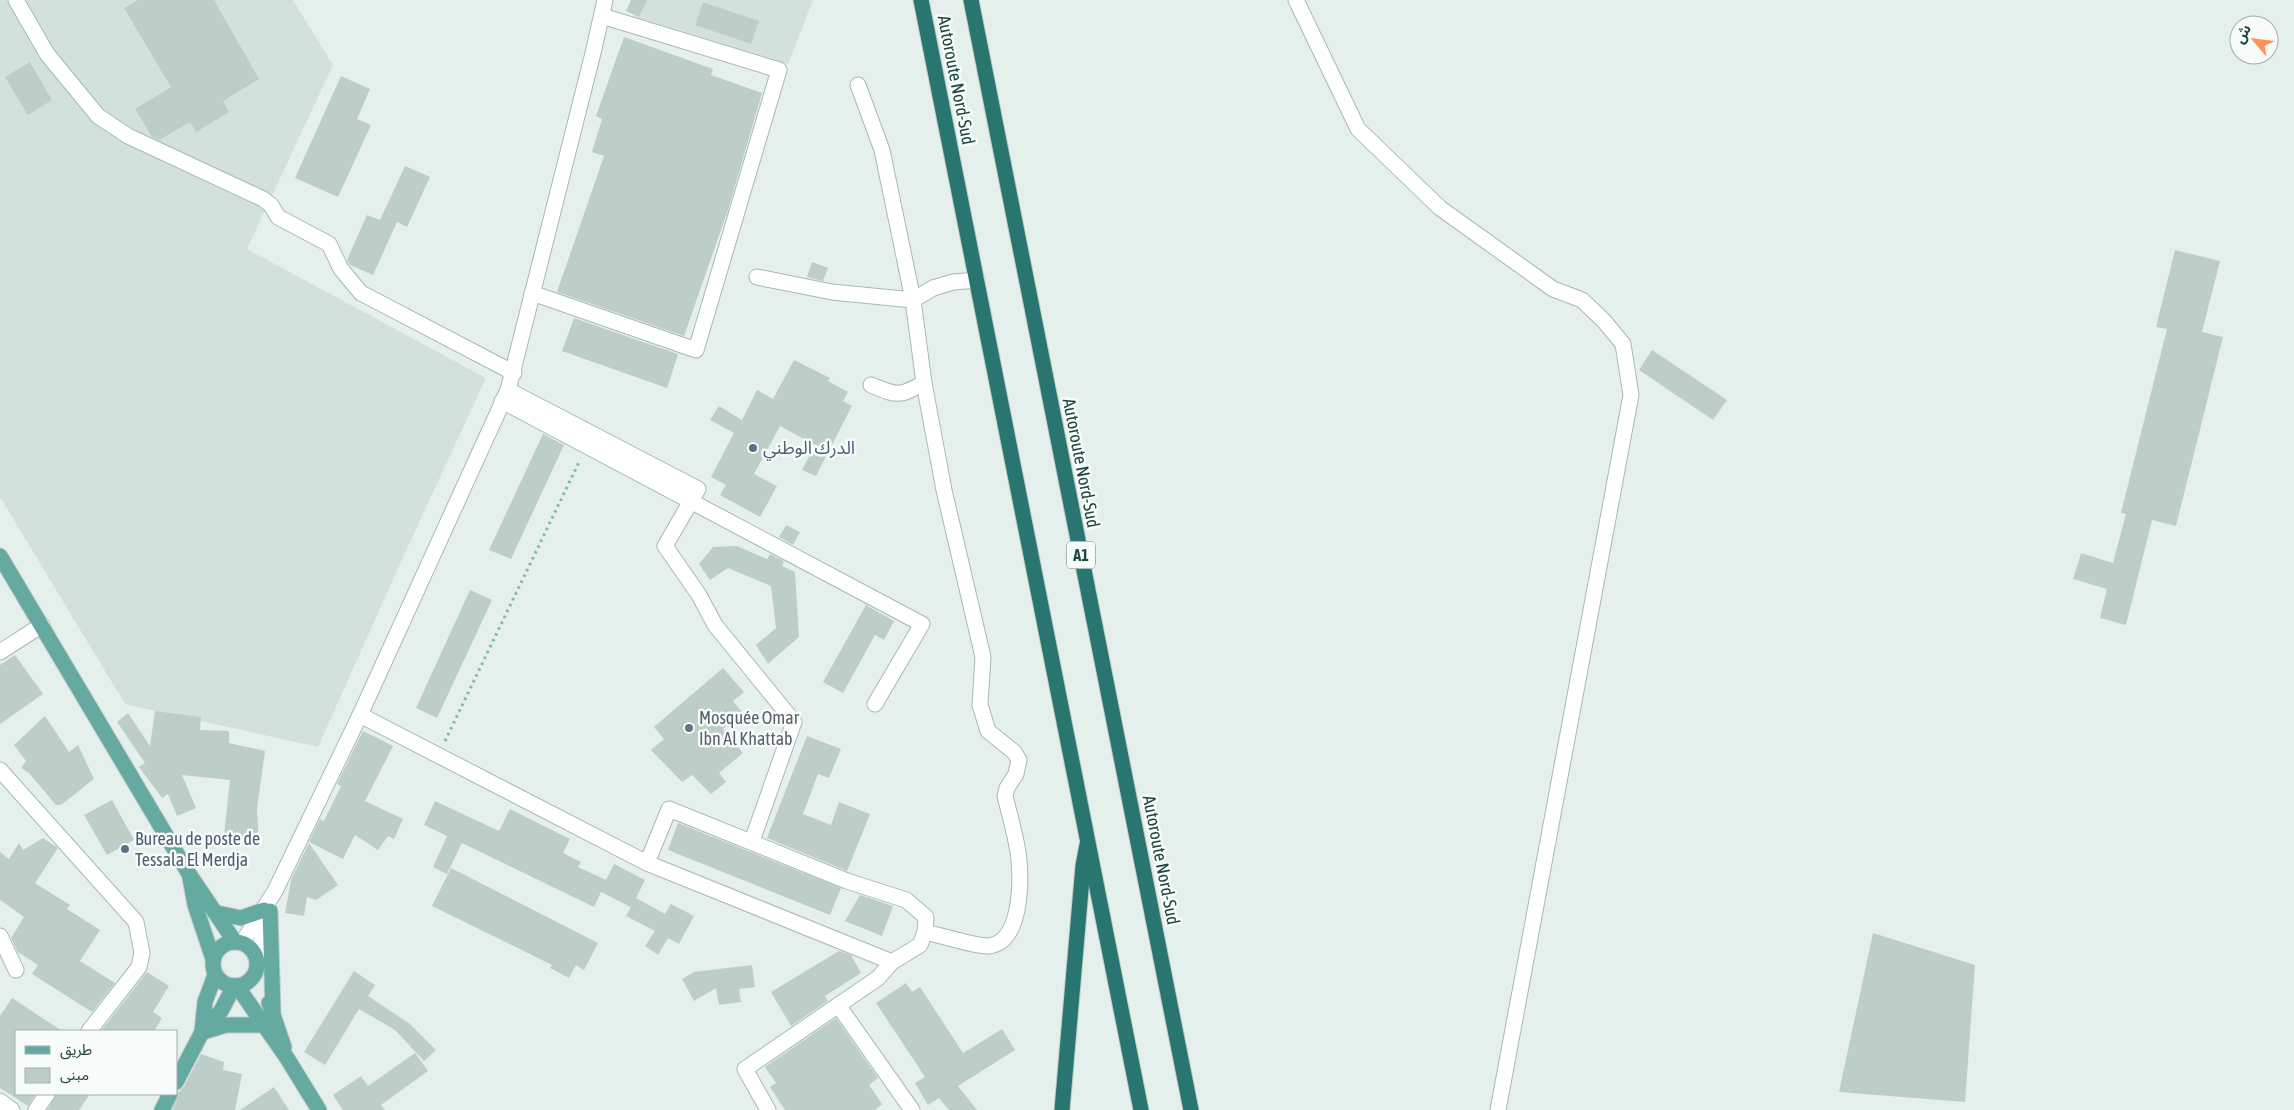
<svg xmlns="http://www.w3.org/2000/svg" width="2294" height="1110" viewBox="0 0 2294 1110" font-family="'Asap Condensed','Noto Sans Arabic',sans-serif">
<style>
.built{fill:#d3e1dc}
.building{fill:#bdcec9}
.lines{fill:none;stroke-linecap:round;stroke-linejoin:round}
.minor-casing{stroke:#a6b9b5;stroke-width:17}
.major-casing{stroke:#c1cbca;stroke-width:17}
.highway-casing{stroke:#c1cbca;stroke-width:17}
.path{stroke:#82b7ad;stroke-width:3;stroke-dasharray:2.5 4;stroke-linecap:butt}
.minor{stroke:#fff;stroke-width:15}
.major{stroke:#65aaa1;stroke-width:15}
.highway{stroke:#29756f;stroke-width:15}
.service-dot{fill:#5c6f8a;stroke:#f7fbfa;stroke-width:2}
.worship-dot{fill:#6b7280;stroke:#f7fbfa;stroke-width:2}
.labels{text-anchor:middle;stroke-width:5;stroke-linejoin:round;paint-order:stroke}
.shield{fill:#f7fbfa;stroke:#617c78;stroke-width:1}
.shield-label{font-size:16px;font-weight:bold;fill:#214540}
.street-label{font-size:18px;fill:#214540;stroke:#f7fbfa}
.service-label{font-size:18px;fill:#4e5e75;stroke:#f7fbfa;text-anchor:start}
.worship-label{font-size:18px;fill:#5b616d;stroke:#f7fbfa;text-anchor:start}
</style>
<rect width="100%" height="100%" fill="#e5f0ec"/>
<!-- built -->
<g class="built">
<polygon points="0,0 293,0 333,65 247,249 486,378 404,555 318,747 125,704 0,497"/>
<polygon points="638,0 813,0 788,64 633,16"/>
</g>
<!-- building -->
<g class="building">
<polygon points="138,0 214,0 259,79 223,101 229,112 196,132 190,122 159,140 152,137 135,109 171,87 124,8"/>
<polygon points="631,0 647,0 639,17 626,11"/>
<polygon points="703,2 759,21 751,44 695,25"/>
<polygon points="624,37 713,69 711,75 762,93 728,210 684,336 557,292 604,156 592,152 602,119 596,116"/>
<polygon points="30,62 52,100 28,115 5,77"/>
<polygon points="341,76 370,89 357,119 371,125 338,197 295,178"/>
<polygon points="405,166 430,177 407,227 397,222 373,275 350,265 347,260 367,215 380,220"/>
<polygon points="2175,250 2220,261 2202,332 2223,337 2176,526 2152,520 2126,625 2100,618 2107,589 2073,579 2081,553 2113,563 2126,514 2121,513 2167,329 2156,327"/>
<polygon points="812,262 828,268 823,281 807,277"/>
<polygon points="574,318 678,354 667,388 562,351"/>
<polygon points="1652,350 1727,400 1713,420 1639,370"/>
<polygon points="794,360 830,378 828,381 848,392 843,401 852,406 816,476 802,470 815,445 780,426 754,474 777,486 760,517 720,495 726,485 711,477 734,433 710,420 719,406 742,420 757,390 773,399"/>
<polygon points="543,434 564,445 511,559 489,550"/>
<polygon points="786,525 800,532 793,545 779,537"/>
<polygon points="737,546 767,559 770,554 784,561 782,566 795,572 799,637 768,664 756,645 776,628 771,586 728,568 710,580 699,564 713,547"/>
<polygon points="470,590 492,600 437,718 416,708"/>
<polygon points="866,605 894,621 884,640 875,635 843,693 823,682"/>
<polygon points="15,655 43,694 0,724 0,665"/>
<polygon points="723,668 744,692 733,701 742,712 723,729 743,753 719,773 726,782 711,794 692,775 682,782 651,750 664,739 654,727"/>
<polygon points="155,711 201,717 200,730 229,731 229,743 265,751 257,809 259,843 223,845 230,780 182,775 196,808 177,816 168,794 162,798 139,767 145,763 117,722 128,713 150,746"/>
<polygon points="45,716 69,752 78,745 94,779 61,805 56,805 29,773 21,768 26,761 14,745"/>
<polygon points="363,731 393,746 365,801 403,819 394,839 388,836 378,850 355,835 343,859 309,842 320,819 324,821 341,786 337,784"/>
<polygon points="807,736 841,749 829,778 818,774 803,814 831,825 839,802 870,814 847,871 767,838"/>
<polygon points="112,800 134,840 107,855 84,815"/>
<polygon points="435,801 499,831 510,809 570,839 563,853 581,862 578,867 606,880 614,864 645,880 636,898 665,914 671,904 694,916 679,944 668,938 658,955 645,946 655,931 626,916 631,907 601,892 594,907 462,843 447,874 433,867 447,836 424,825"/>
<polygon points="678,823 841,888 830,915 668,850"/>
<polygon points="43,838 58,848 35,883 70,905 67,909 100,930 80,961 115,983 92,1012 32,974 38,965 18,952 11,938 24,917 0,900 0,852 9,859 19,843 23,850"/>
<polygon points="309,843 338,885 316,900 307,897 304,916 285,913 291,880"/>
<polygon points="451,868 598,943 584,970 576,965 569,978 550,968 552,965 432,906"/>
<polygon points="860,895 893,906 882,936 845,921"/>
<polygon points="1873,933 1975,965 1965,1102 1839,1092"/>
<polygon points="839,951 851,955 861,973 825,996 828,1001 791,1026 771,992"/>
<polygon points="752,965 755,987 739,989 741,1002 719,1005 716,988 694,1001 682,979 694,972"/>
<polygon points="354,971 375,985 368,996 410,1024 436,1050 424,1061 395,1030 359,1009 325,1065 304,1052"/>
<polygon points="147,972 169,986 153,1012 162,1018 154,1031 101,1031"/>
<polygon points="906,983 912,992 920,987 963,1053 1002,1029 1015,1050 958,1086 977,1110 949,1110 939,1098 928,1105 915,1083 925,1077 876,1003"/>
<polygon points="12,998 62,1031 16,1031 16,1094 36,1094 28,1106 0,1088 0,1016"/>
<polygon points="836,1018 878,1078 869,1085 882,1104 875,1110 785,1110 770,1087 776,1083 765,1067"/>
<polygon points="415,1053 428,1071 381,1105 385,1110 343,1110 333,1095 361,1076 368,1086"/>
<polygon points="201,1054 224,1062 223,1070 242,1074 235,1110 172,1110 179,1092 184,1086"/>
<polygon points="274,1087 289,1110 240,1110"/>
<polygon points="56,1094 90,1094 79,1110 47,1110"/>
</g>
<g class="lines">
<!-- minor casing -->
<g class="minor-casing">
<g id="minor">
<polyline points="16,0 47,54 98,116 128,136 263,199 271,205 278,217 329,244 341,269 361,293 514,373"/>
<polyline points="1296,0 1358,129 1440,208 1553,289 1582,300 1604,321 1623,344 1631,395 1498,1110"/>
<path d="M858 85 882 150 913 300 924 383 944 490 983 657 980 705 988 731 1014 752 1019 760 1016 774 1007 788 1005 796C1010 817 1017 839 1019 860 1021 885 1021 942 989 946 976 947 940 935 925 932"/>
<polyline points="757,277 832,292 913,300 933,288 953,282 977,280"/>
<polyline points="532,293 696,350 779,70 602,16"/>
<path d="M871 385C898 396 898 397 924 383"/>
<polyline points="508,390 698,489 665,546 699,595 715,625 794,722 752,841"/>
<polyline points="502,401 922,624 875,704"/>
<polyline points="0,652 42,625"/>
<polyline points="360,715 647,863 892,962 878,978 745,1069 768,1110"/>
<polyline points="0,770 136,922 142,953 139,967 89,1031"/>
<polyline points="647,863 669,809 847,881 906,900 926,917 925,932 920,945 892,962"/>
<polyline points="0,936 16,970"/>
<polyline points="242,943 275,891 360,715 508,390 593,53 605,0"/>
<polyline points="256,959 269,917"/>
<polyline points="838,1005 912,1110"/>
<polyline points="0,1101 12,1110"/>
<polyline points="36,1110 47,1094"/>
</g>
</g>
<!-- major casing -->
<g class="major-casing">
<g id="major">
<polyline points="0,556 189,874 235,942"/>
<polyline points="190,878 195,905 213,959"/>
<polyline points="270,911 273,1012"/>
<polyline points="217,913 241,918 264,910"/>
<circle cx="235" cy="964" r="22"/>
<polyline points="237,986 287,1058 319,1110"/>
<polyline points="269,1003 284,1047"/>
<polyline points="202,1032 205,1002 215,975"/>
<polyline points="203,1032 226,1025 262,1025"/>
<polyline points="176,1082 202,1032 221,1011 234,986"/>
<polyline points="162,1110 170,1094"/>
</g>
</g>
<!-- highway casing -->
<g class="highway-casing">
<g id="highway">
<polyline points="921,0 1141,1110"/>
<polyline points="971,0 1191,1110"/>
<polyline points="1062,1110 1083,866 1087,845"/>
</g>
</g>
<!-- path -->
<polyline class="path" points="445,741 580,460"/>
<!-- minor -->
<use href="#minor" class="minor"/>
<!-- major -->
<use href="#major" class="major"/>
<!-- highway -->
<use href="#highway" class="highway"/>
</g>
<!-- markers -->
<g class="service-dot">
<circle cx="753" cy="448" r="5"/>
<circle cx="125" cy="849" r="5"/>
</g>
<circle class="worship-dot" cx="689" cy="728" r="5"/>
<g class="labels">
<!-- shield labels -->
<rect class="shield" x="1067" y="541.5" width="28" height="27" rx="4"/>
<g class="shield-label">
<text x="1081" y="561">A1</text>
</g>
<!-- street labels -->
<g class="street-label">
<text transform="translate(956 80) rotate(79)" y="6">Autoroute Nord-Sud</text>
<text transform="translate(1081 463) rotate(79)" y="6">Autoroute Nord-Sud</text>
<text transform="translate(1161 860) rotate(79)" y="6">Autoroute Nord-Sud</text>
</g>
<!-- service labels -->
<g class="service-label">
<text x="763" y="454">الدرك الوطني</text>
<text x="135" y="845">Bureau de poste de<tspan x="135" dy="21">Tessala El Merdja</tspan></text>
</g>
<!-- worship labels -->
<g class="worship-label">
<text x="699" y="724">Mosquée Omar<tspan x="699" dy="21">Ibn Al Khattab</tspan></text>
</g>
</g>
<!-- legend -->
<rect x="15" y="1030" width="162" height="65" fill="#f7fbfa" stroke="#a1b2b0"/>
<rect x="25" y="1046" width="25" height="8" fill="#65aaa1" stroke="#a1b2b0"/>
<text x="60" y="1055" font-size="15" fill="#214540">طريق</text>
<rect x="25" y="1068" width="25" height="15" fill="#bdcec9" stroke="#a1b2b0"/>
<text x="60" y="1080" font-size="15" fill="#214540">مبنى</text>
<!-- north arrow -->
<g transform="translate(2254 40) rotate(298)"><circle r="24" fill="#f7fbfa" stroke="#a1b2b0"/>
<path d="M0-4L9 19L0 12L-9 19Z" fill="#ff9354"/>
<text y="-8" font-size="14" font-weight="bold" text-anchor="middle" fill="#214540">ش</text>
</g>
</svg>
